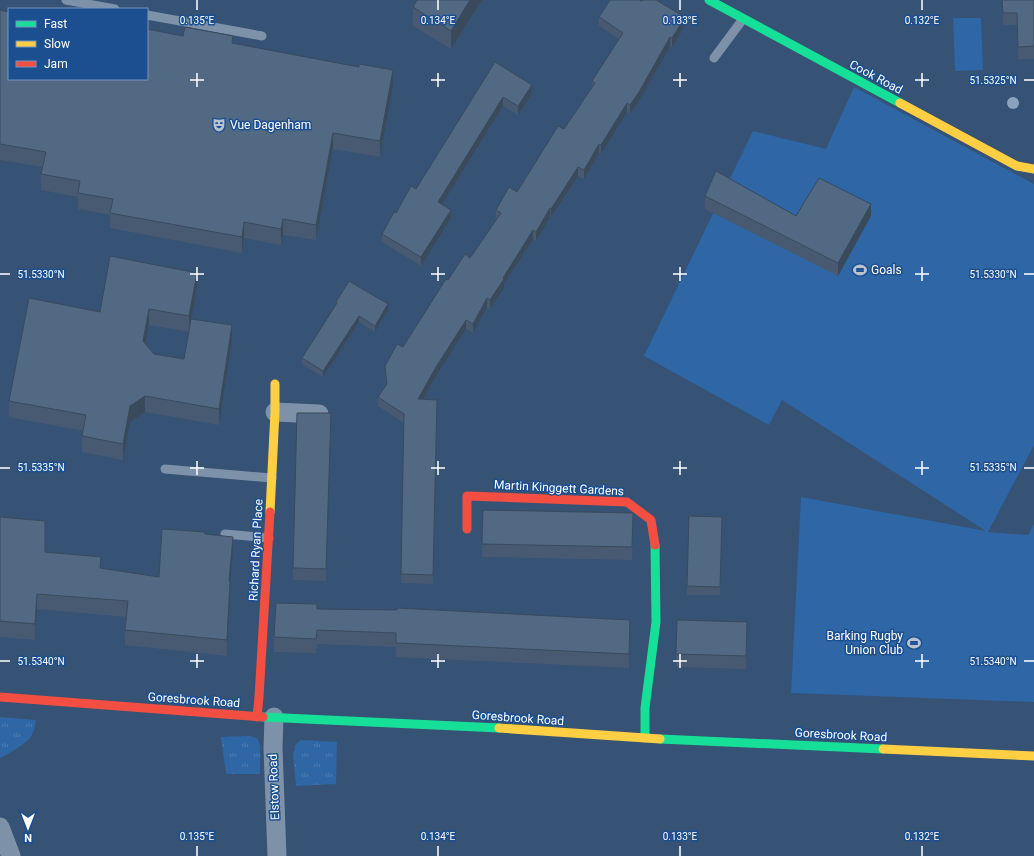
<svg xmlns="http://www.w3.org/2000/svg" width="1034" height="856" viewBox="0 0 1034 856" font-family="Roboto,sans-serif">
<style>
.grass{fill:url(#grass-tufts)}
.garden{fill:#2f66a5}
.lines{fill:none;stroke-linecap:round;stroke-linejoin:round}
.lane{stroke:#7d92a8;stroke-width:9}
.street{stroke:#7d92a8;stroke-width:19}
.fast{stroke:#16e098;stroke-width:9}
.slow{stroke:#ffcf43;stroke-width:9}
.jam{stroke:#f24e42;stroke-width:9}
.tree{fill:#8aa2be}
.wall{fill:#475a72;fill-rule:evenodd}
.shaded-wall{fill:#394a5c}
.building{fill:#526984;stroke:#394a5c}
.ticks{fill:none;stroke:#fff;stroke-width:1.5}
.labels{text-anchor:middle;stroke-width:3;stroke-linejoin:round;paint-order:stroke}
.street-label{font-size:12px;fill:#fff;stroke:#1b4f8f}
.poi-label{font-size:12px;fill:#fff;stroke:#1b4f8f;text-anchor:start}
.ticks-label{font-size:10px;text-anchor:middle;fill:#fff;stroke:#1b4f8f;stroke-width:3;stroke-linejoin:round;paint-order:stroke}
</style>
<defs>
<pattern id="grass-tufts" width="24" height="20" patternUnits="userSpaceOnUse"><rect width="24" height="20" fill="#2f66a5"/><path d="M3 7l-1-3M5 7V3M7 7l1-3M15 17l-1-3M17 17v-4M19 17l1-3" fill="none" stroke="#4e7db2"/></pattern>
</defs>
<rect width="100%" height="100%" fill="#365274"/>
<!-- grass -->
<g class="grass">
<path d="M0 717 36 720C35 726 34 733 30 738 24 745 8 754 0 758Z"/>
<polygon points="249,736 257,738 260,745 260,774 226,774 221,737"/>
<polygon points="301,740 337,742 336,784 296,786 293,755 296,744"/>
</g>
<!-- garden -->
<g class="garden">
<polygon points="953,18 981,18 983,70 955,71"/>
<polygon points="854,87 1034,184 1034,445 988,532 1028,535 1034,524 1034,702 791,693 801,497 986,531 782,400 769,425 644,356 753,131 826,149"/>
</g>
<g class="lines">
<!-- lane -->
<g class="lane">
<polyline points="66,0 115,9"/>
<polyline points="147,15 262,36"/>
<polyline points="714,58 743,19"/>
<polyline points="165,469 272,478"/>
<polyline points="225,534 269,538"/>
</g>
<!-- street -->
<g class="street">
<polyline points="275,412 319,414"/>
<polyline points="274,717 273,748 277,856"/>
<polyline points="0,827 11,856"/>
</g>
<!-- fast -->
<g class="fast">
<polyline points="709,0 900,103"/>
<polyline points="263,717 499,728"/>
<polyline points="645,738 645,708 656,622 655,545"/>
<polyline points="660,739 883,749"/>
</g>
<!-- slow -->
<g class="slow">
<polyline points="900,103 1017,166 1034,169"/>
<polyline points="270,512 275,412 275,384"/>
<polyline points="499,728 660,739"/>
<polyline points="883,749 1034,756"/>
</g>
<!-- jam -->
<g class="jam">
<polyline points="467,529 467,496 627,502 651,520 655,545"/>
<polyline points="0,697 263,717"/>
<polyline points="257,717 259,697 270,512"/>
</g>
</g>
<!-- trees -->
<circle class="tree" cx="1013" cy="103" r="6"/>
<!-- wall -->
<g class="wall">
<polygon points="417,0 482,0 451,49 413,26 413,7"/>
<polygon points="1002,0 1034,0 1034,59 1018,59 1017,25 1003,25"/>
<polygon points="0,10 9,79 183,36 233,44 393,86 380,157 333,149 316,240 283,235 281,245 244,238 242,253 110,228 110,215 78,209 78,197 41,190 41,174 43,167 0,160"/>
<polygon points="599,17 685,26 672,47 670,46 639,101 630,114 627,112 601,154 599,153 584,179 578,176 551,217 550,217 536,241 533,239 504,284 504,288 490,309 487,307 473,333 466,329 436,376 423,399 437,400 433,584 401,583 404,423 378,406 378,397 386,385 385,374 385,366 403,347 448,280 470,258 497,219 496,218 496,210 517,192 564,129 592,88 592,81 619,39 599,26"/>
<polygon points="495,62 532,93 518,115 503,106 442,205 451,218 421,266 382,242 382,234 396,213 416,189"/>
<polygon points="705,196 796,216 871,216 838,276 705,209"/>
<path d="M197 289 191 319 232 341 219 425 145 412 130 422 123 460 82 452V436L83 431 9 417V401L100 312ZM149 325 189 332 184 359 154 354 146 344Z"/>
<polygon points="336,302 388,310 375,332 359,322 323,377 302,364 302,358 336,305"/>
<polygon points="331,426 326,581 293,580 293,568"/>
<polygon points="483,510 633,513 632,560 482,557"/>
<polygon points="689,516 722,517 720,595 687,595"/>
<polygon points="0,517 45,552 101,568 159,577 205,534 233,553 230,581 230,597 227,656 125,645 125,630 126,617 37,609 35,640 0,637"/>
<polygon points="317,609 630,634 629,668 396,657 396,647 317,644 316,653 274,652 274,637"/>
<polygon points="747,634 746,669 676,667 676,654"/>
</g>
<!-- shaded-wall -->
<g class="shaded-wall">
<polygon points="470,0 482,0 451,49 451,31"/>
<polygon points="685,17 685,26 672,47 672,38"/>
<polygon points="670,37 670,46 639,101 630,114 630,105"/>
<polygon points="393,70 393,86 380,157 380,141"/>
<polygon points="532,85 532,93 518,115 518,106"/>
<polygon points="503,97 503,106 438,211 438,202"/>
<polygon points="627,103 627,112 601,154 601,145"/>
<polygon points="333,133 333,149 316,240 316,225"/>
<polygon points="599,144 599,153 584,179 584,170"/>
<polygon points="578,167 578,176 551,217 551,209"/>
<polygon points="871,204 871,216 838,276 838,263"/>
<polygon points="550,208 550,217 536,241 536,232"/>
<polygon points="451,210 451,218 421,266 421,257"/>
<polygon points="283,219 283,235 281,245 281,229"/>
<polygon points="244,222 244,238 242,253 242,237"/>
<polygon points="533,230 533,239 504,284 504,288 490,309 490,300 503,278"/>
<polygon points="197,273 197,289 189,332 189,316"/>
<polygon points="487,298 487,307 473,333 473,324"/>
<polygon points="388,304 388,310 375,332 375,326"/>
<polygon points="149,309 149,325 143,357 143,341"/>
<polygon points="359,316 359,322 323,377 323,371"/>
<polygon points="466,320 466,329 436,376 418,408 418,399 436,367"/>
<polygon points="232,325 232,341 219,425 219,409"/>
<polygon points="145,396 145,412 130,422 123,460 123,444 130,406"/>
<polygon points="331,413 331,426 326,581 326,569"/>
<polygon points="233,537 233,553 229,596 229,581"/>
<polygon points="230,581 230,597 227,656 227,640"/>
<polygon points="37,594 37,609 35,640 35,624"/>
<polygon points="630,620 630,634 629,668 629,654"/>
</g>
<!-- building -->
<g class="building">
<polygon points="417,0 470,0 451,31 413,7"/>
<polygon points="610,0 639,0 642,1 643,0 656,0 685,17 672,38 670,37 639,92 630,105 627,103 601,145 599,144 584,170 578,167 551,209 550,208 536,232 533,230 503,278 504,279 490,300 487,298 473,324 466,320 436,367 418,399 437,400 433,575 401,574 404,414 378,397 387,384 385,366 397,344 403,347 446,279 448,280 465,254 470,258 501,213 496,210 509,187 517,192 545,147 558,126 564,129 595,83 592,81 623,33 599,17"/>
<polygon points="1002,0 1034,0 1034,46 1018,47 1017,13 1003,13"/>
<polygon points="0,10 9,12 9,79 147,79 147,29 183,36 185,27 233,36 232,43 359,67 359,64 393,70 380,141 333,133 316,225 283,219 281,229 244,222 242,237 110,213 113,199 78,193 80,181 41,174 46,152 0,144"/>
<polygon points="495,62 532,85 518,106 503,97 438,202 451,210 421,257 382,234 394,212 396,213 411,186 416,189"/>
<polygon points="716,171 796,216 819,178 871,204 838,263 705,196"/>
<polygon points="110,256 197,273 189,316 149,309 143,341 154,354 184,359 191,319 232,325 219,409 145,396 130,406 123,444 82,436 86,415 9,401 29,298 100,312"/>
<polygon points="349,281 388,304 375,326 359,316 323,371 302,358 337,303 336,302"/>
<polygon points="297,413 331,413 326,569 293,568"/>
<polygon points="483,510 633,513 632,547 482,544"/>
<polygon points="689,516 722,517 720,587 687,586"/>
<polygon points="0,517 45,521 45,552 101,557 100,568 159,577 162,529 205,532 205,534 233,537 229,581 230,581 227,640 125,630 128,601 37,594 35,624 0,621"/>
<polygon points="276,603 317,604 317,609 397,610 397,608 630,620 629,654 396,643 396,633 317,630 316,639 274,637"/>
<polygon points="677,620 747,622 746,656 676,654"/>
</g>
<!-- ticks -->
<path class="ticks" d="M197 0V10M438 0V10M680 0V10M922 0V10M197 73V87M438 73V87M680 73V87M922 73V87M190 80H204M431 80H445M673 80H687M915 80H929M1024 80H1034M197 267V281M438 267V281M680 267V281M922 267V281M0 274H10M190 274H204M431 274H445M673 274H687M915 274H929M1024 274H1034M197 461V475M438 461V475M680 461V475M922 461V475M0 468H10M190 468H204M431 468H445M673 468H687M915 468H929M1024 468H1034M197 654V668M438 654V668M680 654V668M922 654V668M0 661H10M190 661H204M431 661H445M673 661H687M915 661H929M1024 661H1034M197 846V856M438 846V856M680 846V856M922 846V856"/>
<!-- icons -->
<defs>
<g id="theatre-bare" transform="scale(1.08)"><path d="M-5-5.5Q0-4 5-5.5V0Q5 5 0 6Q-5 5-5 0ZM-3.3-2.5H-1v1.5H-3.3ZM1-2.5H3.3v1.5H1ZM-2.8 1Q0 5.5 2.8 1Z" fill="#b9c2ce" stroke="#1b4f8f" stroke-width="2.5" paint-order="stroke"/></g>
<g id="stadium-bare" transform="scale(1.08)"><path d="M0-5a6.5 5 0 1 0 0 10a6.5 5 0 1 0 0-10ZM-3.5-1.8h7v3.6h-7Z" fill="#b9c2ce" stroke="#1b4f8f" stroke-width="2.5" paint-order="stroke"/></g>
</defs>
<g fill-rule="evenodd">
<use href="#theatre-bare" x="219" y="125"/>
<use href="#stadium-bare" x="860" y="270"/>
<use href="#stadium-bare" x="914" y="643"/>
</g>
<g class="labels">
<!-- street labels -->
<g class="street-label">
<text transform="translate(876 77) rotate(28)" y="4">Cook Road</text>
<text transform="translate(559 488) rotate(3)" y="4">Martin Kinggett Gardens</text>
<text transform="translate(256 550) rotate(-87)" y="4">Richard Ryan Place</text>
<text transform="translate(194 700) rotate(4)" y="4">Goresbrook Road</text>
<text transform="translate(518 718) rotate(4)" y="4">Goresbrook Road</text>
<text transform="translate(841 735) rotate(3)" y="4">Goresbrook Road</text>
<text transform="translate(274 787) rotate(-92)" y="4">Elstow Road</text>
</g>
<!-- poi labels -->
<g class="poi-label">
<text x="230" y="129">Vue Dagenham</text>
<text x="871" y="274">Goals</text>
<text x="903" y="640" text-anchor="end">Barking Rugby<tspan x="903" dy="14">Union Club</tspan></text>
</g>
</g>
<g class="ticks-label">
<text x="197" y="24">0.135°E</text>
<text x="438" y="24">0.134°E</text>
<text x="680" y="24">0.133°E</text>
<text x="922" y="24">0.132°E</text>
<text x="993" y="84">51.5325°N</text>
<text x="993" y="278">51.5330°N</text>
<text x="41" y="278">51.5330°N</text>
<text x="993" y="471">51.5335°N</text>
<text x="41" y="471">51.5335°N</text>
<text x="993" y="665">51.5340°N</text>
<text x="41" y="665">51.5340°N</text>
<text x="197" y="840">0.135°E</text>
<text x="438" y="840">0.134°E</text>
<text x="680" y="840">0.133°E</text>
<text x="922" y="840">0.132°E</text>
</g>
<!-- legend -->
<rect x="8" y="8" width="140" height="72" fill="#1b4f8f" stroke="#7695bc"/>
<rect x="16" y="21" width="20" height="6" fill="#16e098" stroke="#7695bc"/>
<text x="44" y="28" font-size="12" fill="#ffffff">Fast</text>
<rect x="16" y="41" width="20" height="6" fill="#ffcf43" stroke="#7695bc"/>
<text x="44" y="48" font-size="12" fill="#ffffff">Slow</text>
<rect x="16" y="61" width="20" height="6" fill="#f24e42" stroke="#7695bc"/>
<text x="44" y="68" font-size="12" fill="#ffffff">Jam</text>
<!-- north arrow -->
<g transform="translate(28 828) rotate(180)" stroke="#1b4f8f" stroke-width="3" paint-order="stroke">
<path d="M0-3L7 15L0 10L-7 15Z" fill="#ffffff"/>
<text y="-6" font-size="11" font-weight="bold" text-anchor="middle" fill="#ffffff">N</text>
</g>
</svg>
